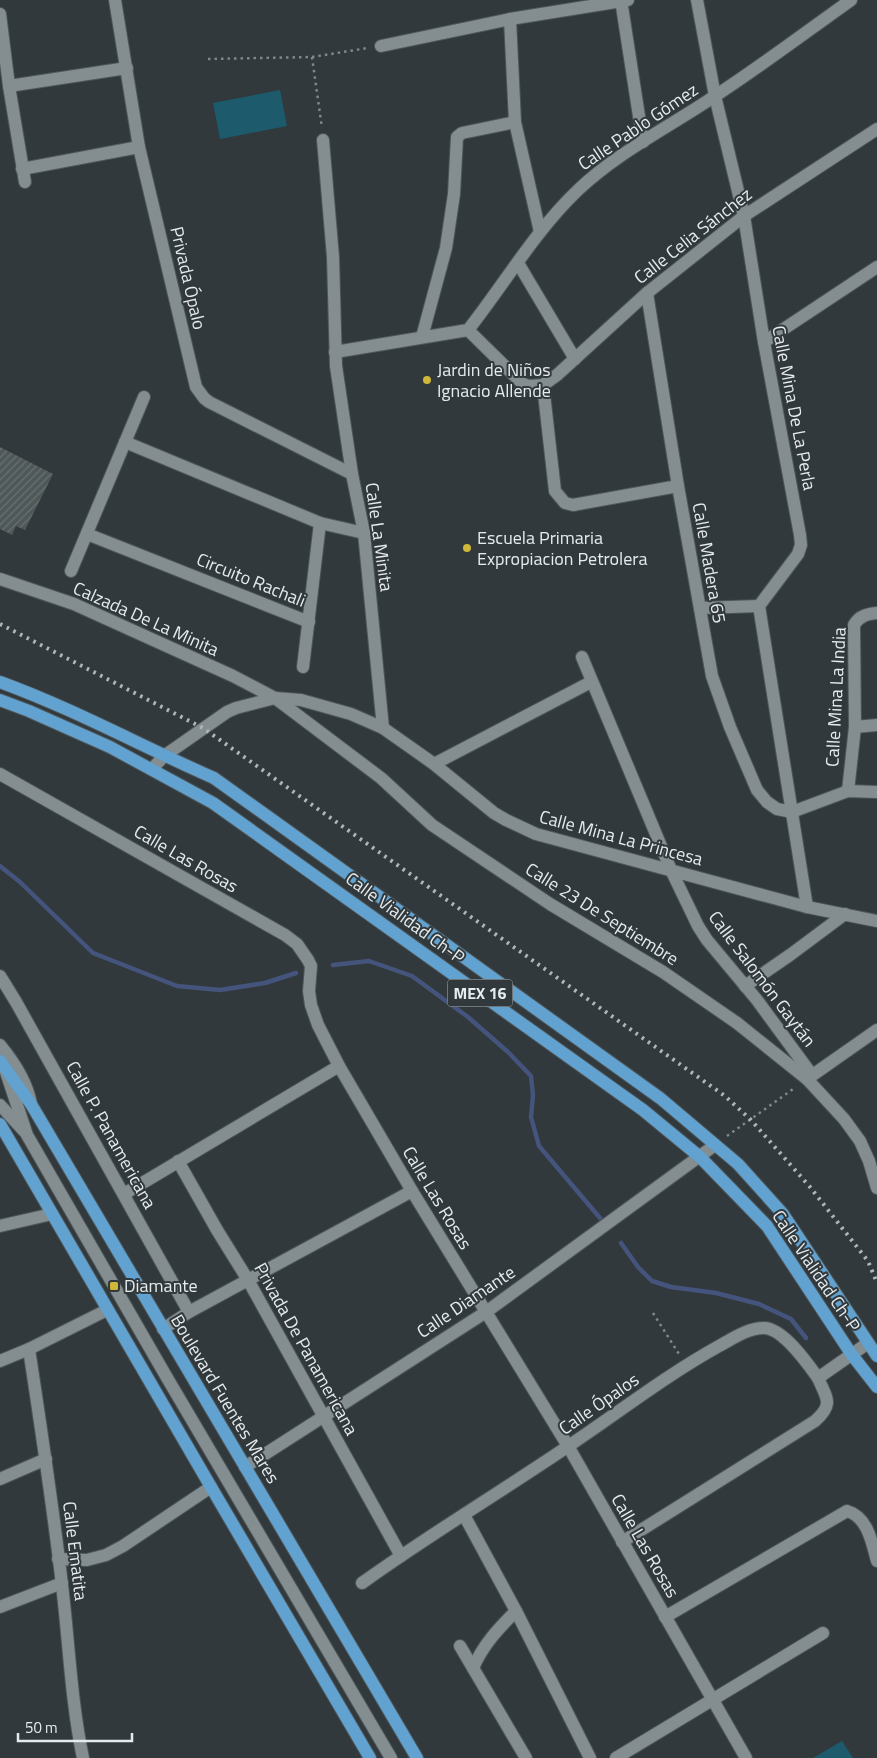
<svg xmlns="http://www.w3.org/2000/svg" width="877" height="1758" viewBox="0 0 877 1758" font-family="'Titillium Web',sans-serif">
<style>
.park{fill:#1d5b6c}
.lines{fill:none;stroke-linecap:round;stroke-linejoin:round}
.stream{stroke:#45547c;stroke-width:4.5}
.building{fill:url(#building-hatch)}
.minor-casing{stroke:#4e5658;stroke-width:14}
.major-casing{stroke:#4e5658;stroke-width:14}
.path{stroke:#81878a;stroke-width:2.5;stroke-dasharray:2.5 4;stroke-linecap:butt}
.minor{stroke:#848d90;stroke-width:12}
.major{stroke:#61a2d0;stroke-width:12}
.rail{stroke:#b0b6b8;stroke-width:4;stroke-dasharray:2.5 5;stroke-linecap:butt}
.poi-dot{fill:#cfb837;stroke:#31393c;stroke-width:2}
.labels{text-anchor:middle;stroke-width:4;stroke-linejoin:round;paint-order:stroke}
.shield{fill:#31393c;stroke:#b0b6b8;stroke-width:1}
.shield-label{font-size:16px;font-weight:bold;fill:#e6ebed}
.street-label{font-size:18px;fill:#e6ebed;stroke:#31393c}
.poi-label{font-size:18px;fill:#e6ebed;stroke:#31393c;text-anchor:start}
</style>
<defs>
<pattern id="building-hatch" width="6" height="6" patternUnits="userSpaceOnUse" patternTransform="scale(1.25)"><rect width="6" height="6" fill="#4f5858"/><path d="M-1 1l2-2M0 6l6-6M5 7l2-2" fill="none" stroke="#687070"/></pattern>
</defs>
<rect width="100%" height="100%" fill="#31393c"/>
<!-- park -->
<g class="park">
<polygon points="280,90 287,126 220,139 213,103"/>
<polygon points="842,1741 853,1758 813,1758"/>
</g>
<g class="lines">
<!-- stream -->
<g class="stream">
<polyline points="0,866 20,882 93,953 177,986 220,990 265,983 296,973"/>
<polyline points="333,965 369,961 412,976 468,1017 508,1052 531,1076 533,1095 531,1117 539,1146 600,1218"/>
<polyline points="621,1243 638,1267 652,1281 671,1287 716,1293 759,1304 791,1319 806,1338"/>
</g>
</g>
<!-- building -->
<polygon class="building" points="0,447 53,474 25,530 16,526 12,535 0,529"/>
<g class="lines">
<!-- minor casing -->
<g class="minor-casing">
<g id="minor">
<polyline points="115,0 139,147 196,387 204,398 209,402 352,474"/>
<polyline points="621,0 643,142"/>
<polyline points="697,0 715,96 744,216 764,342 800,535 801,545 798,554 759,606 807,907"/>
<polyline points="0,14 9,86 25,182"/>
<polyline points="510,19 515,122 540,232"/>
<polyline points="381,46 510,19 628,0"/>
<polyline points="9,86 127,68"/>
<polyline points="323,140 333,257 336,366 352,474 364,533 383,728"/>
<polyline points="22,169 139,147"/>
<polyline points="518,263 575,359"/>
<polyline points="647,293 678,486 712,676 730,727 757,790 767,802 777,809 792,812 848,791 877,792"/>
<polyline points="468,330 522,383 528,386 543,385 555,491 565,503 573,505 678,486"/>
<polyline points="422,337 446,248 454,194 457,137 462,133 515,122"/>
<polyline points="764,342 877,267"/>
<path d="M335 352 468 330C505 283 535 231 578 190 618 152 669 127 715 96 761 66 806 32 851 0"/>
<polyline points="543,385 557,375 647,293 744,216 877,129"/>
<polyline points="125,442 320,523 364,533"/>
<polyline points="87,534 309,622"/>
<polyline points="71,571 144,397"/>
<polyline points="0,579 74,604 233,676 275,698 381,778 432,825 550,904 663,972 737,1023 807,1079 844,1119 860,1141 869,1161 877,1188"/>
<polyline points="700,608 759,606"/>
<polyline points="582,657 671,870 698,926 707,940 757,1000 812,1075"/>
<polyline points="303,667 320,523"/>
<polyline points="855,727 877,725"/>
<polyline points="434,764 591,682"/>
<polyline points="152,769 164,756 227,712 236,708 275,698 301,700 351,714 383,728 434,764 494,813 506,820 536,834 807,907 877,921"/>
<polyline points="0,774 285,935 297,944 308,960 311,966 309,991 311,1005 318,1025 339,1066 412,1191 568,1446 746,1758"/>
<path d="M848 791 855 727 854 625C859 616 867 614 877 613"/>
<polyline points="0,976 16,1002 189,1312"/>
<polyline points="745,986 790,955 845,914"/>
<path d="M0 1045C14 1062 27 1081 31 1104"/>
<polyline points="6,1072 27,1135 166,1376 391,1758"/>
<polyline points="807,1079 877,1030"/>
<polyline points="0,1105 24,1131"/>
<polyline points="178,1161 217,1230 248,1280 401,1556"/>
<polyline points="124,1194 339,1066"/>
<polyline points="0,1226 52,1214"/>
<polyline points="163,1329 189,1312 412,1191"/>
<path d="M29 1349C41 1428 53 1506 62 1585 69 1643 71 1701 83 1758"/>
<polyline points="0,1361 29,1349 107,1310"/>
<polyline points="245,1467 486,1312 715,1145"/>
<polyline points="0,1479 46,1459"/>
<polyline points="464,1515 516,1611 590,1758"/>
<path d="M622 1542 815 1421C834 1404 827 1399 818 1378"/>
<polyline points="58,1559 87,1560 106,1555 123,1546 211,1487"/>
<path d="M362 1583C429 1535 499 1493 567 1447 618 1413 665 1376 719 1346 732 1339 747 1328 764 1328 783 1328 808 1364 818 1378L868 1343"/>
<polyline points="0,1607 62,1583"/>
<path d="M665 1617 847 1511C868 1517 872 1543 877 1561"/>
<polyline points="460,1646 526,1758"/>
<path d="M473 1668C483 1645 498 1629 516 1611"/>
<polyline points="616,1758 823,1633"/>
</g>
</g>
<!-- major casing -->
<g class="major-casing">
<g id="major">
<path d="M0 682C74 709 143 747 214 778L660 1098 738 1164 783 1214 877 1356"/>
<polyline points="0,700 29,711 110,747 213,803 643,1110 700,1157 767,1226 852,1355 877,1387"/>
<polyline points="0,1061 31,1104 417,1758"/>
<polyline points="0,1124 211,1487 370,1758"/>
</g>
</g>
<!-- path -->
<g class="path">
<polyline points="312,57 322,128"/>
<polyline points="208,59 312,57 368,48"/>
<polyline points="727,1136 796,1087"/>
<polyline points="653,1313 679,1354"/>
</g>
<!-- minor -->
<use href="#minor" class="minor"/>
<!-- major -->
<use href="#major" class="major"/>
<!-- rail -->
<polyline class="rail" points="0,624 203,728 725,1096 751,1120 810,1187 868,1261 877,1283"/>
</g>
<!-- markers -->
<g class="poi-dot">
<circle cx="427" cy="380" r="5"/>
<circle cx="467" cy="548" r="5"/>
<rect x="109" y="1281" width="10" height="10" rx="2.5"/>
</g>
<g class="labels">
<!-- shield labels -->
<rect class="shield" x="447.5" y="979.5" width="65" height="27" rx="4"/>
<g class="shield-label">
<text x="480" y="999">MEX 16</text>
</g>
<!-- street labels -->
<g class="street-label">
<text transform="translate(638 127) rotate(-34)" y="6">Calle Pablo Gómez</text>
<text transform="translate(693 236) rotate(-38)" y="6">Calle Celia Sánchez</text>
<text transform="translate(188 278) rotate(77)" y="6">Privada Ópalo</text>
<text transform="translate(794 408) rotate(79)" y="6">Calle Mina De La Perla</text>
<text transform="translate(379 537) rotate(82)" y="6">Calle La Minita</text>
<text transform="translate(709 563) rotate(80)" y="6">Calle Madera 65</text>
<text transform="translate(251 580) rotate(22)" y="6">Circuito Rachali</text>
<text transform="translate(146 619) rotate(24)" y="6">Calzada De La Minita</text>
<text transform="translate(836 697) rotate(-87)" y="6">Calle Mina La India</text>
<text transform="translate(621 838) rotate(15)" y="6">Calle Mina La Princesa</text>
<text transform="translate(186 859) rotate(30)" y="6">Calle Las Rosas</text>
<text transform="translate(602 914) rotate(32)" y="6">Calle 23 De Septiembre</text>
<text transform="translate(405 918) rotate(36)" y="6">Calle Vialidad Ch-P</text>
<text transform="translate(762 979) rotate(53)" y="6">Calle Salomón Gaytán</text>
<text transform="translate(111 1135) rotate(61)" y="6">Calle P. Panamericana</text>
<text transform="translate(437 1198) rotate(59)" y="6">Calle Las Rosas</text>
<text transform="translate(816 1271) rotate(56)" y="6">Calle Vialidad Ch-P</text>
<text transform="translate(466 1302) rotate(-34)" y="6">Calle Diamante</text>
<text transform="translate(306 1349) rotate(61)" y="6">Privada De Panamericana</text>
<text transform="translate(225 1399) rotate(59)" y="6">Boulevard Fuentes Mares</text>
<text transform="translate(599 1404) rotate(-35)" y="6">Calle Ópalos</text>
<text transform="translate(645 1546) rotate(60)" y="6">Calle Las Rosas</text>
<text transform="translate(75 1551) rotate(83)" y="6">Calle Ematita</text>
</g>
<!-- poi labels -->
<g class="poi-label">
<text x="437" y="376">Jardin de Niños<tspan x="437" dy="21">Ignacio Allende</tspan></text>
<text x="477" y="544">Escuela Primaria<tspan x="477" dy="21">Expropiacion Petrolera</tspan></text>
<text x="124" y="1292">Diamante</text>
</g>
</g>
<!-- scale -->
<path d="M18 1733v8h114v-8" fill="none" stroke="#e6ebed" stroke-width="2.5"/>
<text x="25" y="1733" font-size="15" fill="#e6ebed" stroke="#31393c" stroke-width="4" paint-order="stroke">50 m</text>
</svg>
